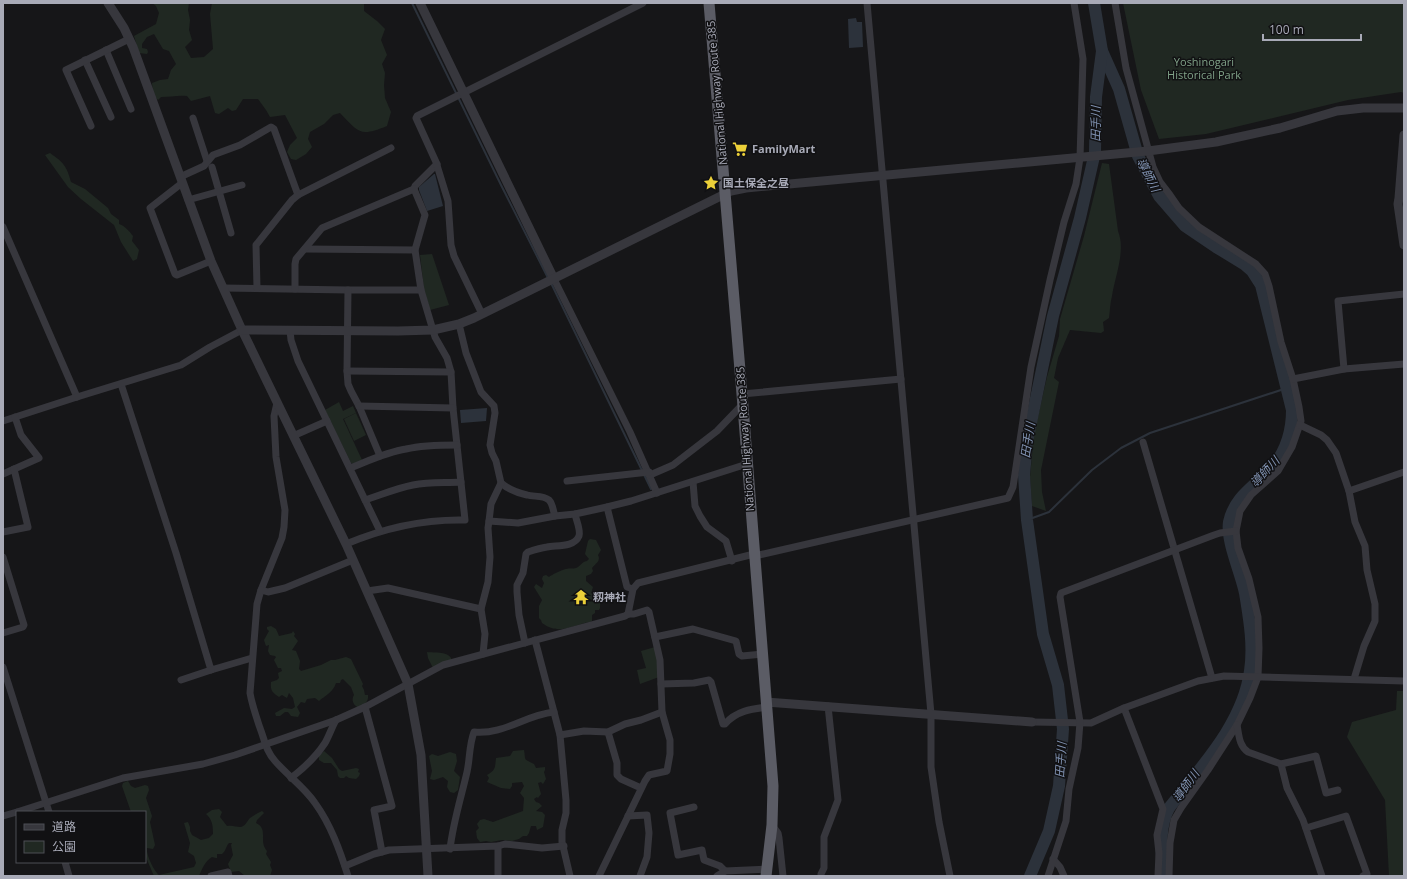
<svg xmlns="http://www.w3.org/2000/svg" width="1407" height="879" viewBox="0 0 1407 879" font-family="'Open Sans','Noto Sans JP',sans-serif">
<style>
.green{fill:#202822}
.water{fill:#2c323b}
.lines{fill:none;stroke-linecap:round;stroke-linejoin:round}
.stream{stroke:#2c323b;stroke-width:2}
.river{stroke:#2c323b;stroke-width:12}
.minor{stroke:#37373d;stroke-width:7}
.tertiary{stroke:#37373d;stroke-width:9}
.trunk{stroke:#5b5c65;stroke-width:11}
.labels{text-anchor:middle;stroke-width:3;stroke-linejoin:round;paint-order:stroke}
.park-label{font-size:11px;fill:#80a288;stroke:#111113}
.street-label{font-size:11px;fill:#a8aab7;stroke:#111113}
.poi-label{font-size:11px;font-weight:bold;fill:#a8aab7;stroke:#111113;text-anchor:start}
.water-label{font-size:12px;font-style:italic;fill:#8092b1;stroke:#111113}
</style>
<rect width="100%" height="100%" fill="#161618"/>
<!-- green -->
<g class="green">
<path d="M152 3H189L188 10 190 20 189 30 192 40 185 47 191 58 204 57 213 49 210 14 212 3H364V11L377 21 385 29 381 40 387 55 382 64 385 73 384 85 385 98 391 112 387 126C360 137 359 133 340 113L333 115 324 124 310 132 308 139 312 147 306 154 296 160 291 159 287 152 290 145 297 138 285 115 270 117 266 110 258 99H243L236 110 232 111 228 108 219 114 215 113 210 96 191 101 187 96C178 95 171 97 161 97L158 100 153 95 152 83 160 80 168 79 171 70 176 64 169 51 163 49 154 34 147 37 142 44V48L147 49 148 52 147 54 139 53 134 36 156 24 159 13 156 6Z"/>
<polygon points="1123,3 1404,3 1404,93 1401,92 1348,100 1206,134 1159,139 1141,90"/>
<path d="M50 153C63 162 67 166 71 182L85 189 108 208 111 214 119 220V224C124 225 130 232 133 236L132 241 139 250 137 259 133 261 121 242 114 225 81 199 68 187 45 155Z"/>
<path d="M1102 163 1109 164 1118 231C1126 251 1115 276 1112 296 1110 303 1110 311 1109 318L1103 322 1104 331 1101 333 1070 330 1058 358 1054 378 1059 382 1041 470 1042 492 1046 511 1032 506 1030 477 1034 434 1047 377 1059 336 1060 319 1084 236Z"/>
<polygon points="432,254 449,305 430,310 424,289 420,255"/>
<polygon points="339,402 343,411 353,406 356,413 343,419 362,460 354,464 351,463 325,410"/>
<polygon points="356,413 366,435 354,441 344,419"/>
<path d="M590 539 596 540 601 550 598 555C601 561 596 563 592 568L593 571 591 574 586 576V581L593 587 591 593C599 599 601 597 600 608L599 610H595V613L592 615V621L590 622C571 625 560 636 542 623L541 620 539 618V606L542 600 534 587 536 584 542 588 544 583 542 579 543 576 546 575 549 577C551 575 564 569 566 569 570 568 573 569 576 568 581 566 581 562 587 561L589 559 585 554 588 541Z"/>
<path d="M271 626 276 629 279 636 292 633 293 631 295 634 294 636 298 641 292 650 296 651 300 661 299 669 301 671 321 665 331 660H335L346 657 351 659 363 684 362 686 364 690 365 695H368C369 702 364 704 359 708 353 705 351 700 354 695L351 687 343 679 341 680 340 683H336C334 691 325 696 319 701L315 698 307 699 305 703 301 702 297 707 300 713 298 717 291 716 288 712H285L280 716H276L275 713 284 708 292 709 295 707 293 698 289 693 287 698 282 695 279 697C273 693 270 691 271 682L277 680 279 678 278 673 282 671 281 668H278L274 660 276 657 275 656 270 655 268 651 269 645 266 646 264 640 269 631 267 629V627Z"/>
<polygon points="655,647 658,664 659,677 640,684 637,670 646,668 641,651"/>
<path d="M427 652C435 653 449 651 452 660L433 668 428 658Z"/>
<polygon points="1397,691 1404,691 1404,876 1389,876 1385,800 1347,737 1352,722 1396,710"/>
<path d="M524 750C526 762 523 758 534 764L536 768 545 767V770L544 772 546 779 543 784 541 782 538 783 541 794 538 798 537 797 534 799 536 802 539 803 542 806 536 811 542 812 545 815 543 827 537 830 536 826H531L529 833 527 836H523L519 839 512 841 502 840 491 842 486 841 480 842 477 838 476 831 479 828 477 824 480 820 484 819 493 822 523 811 524 798 520 793 524 786 522 782 512 783V786L510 789 501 788 487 782 489 778 487 775C496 770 495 767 496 758L510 756 513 751Z"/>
<polygon points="324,751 332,758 339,769 342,771 356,768 359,769 358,772 360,773 359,776 356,779 349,778 346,776 344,778 340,778 338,776 337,770 331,763 324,763 319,760 319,756"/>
<polygon points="450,752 456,754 457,761 454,771 460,777 458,790 454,793 450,792 447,787 448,781 443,777 434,780 430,779 432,771 429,756 432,754 438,756"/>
<path d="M128 781 131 786 135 788 145 785 148 786 149 790 146 798 152 816 150 822 155 845 153 849 147 848C146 855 154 871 159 875L194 867 196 863 194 856 188 852 190 843 184 823 188 822 190 827V831L192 835 201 840 209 838 213 834C213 825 212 819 206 814L212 810 219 809 222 812 220 817 227 826C232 825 237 827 240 827 245 827 247 821 250 818 254 815 258 813 262 811L264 813 257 820 256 823C269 829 258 841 267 851L266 854 271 862 270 865 272 870 270 876H245L239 871 231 872 228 864 233 855 231 845 232 843H229C226 846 226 851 222 854H217V858H216L212 857C205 861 202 869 199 876H154L145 855V812H131L122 786 123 783Z"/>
</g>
<!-- water -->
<g class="water">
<polygon points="856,18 857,22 862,22 863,47 849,48 848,19"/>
<polygon points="434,174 435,174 443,206 427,211 419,190 419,187"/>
<polygon points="487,408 486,421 461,423 460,410"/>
</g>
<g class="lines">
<!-- stream -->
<g class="stream">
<polyline points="412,3 501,185 548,278"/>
<polyline points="551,283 651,489"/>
<polyline points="1027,520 1049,512 1092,470 1121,448 1150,433 1287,388"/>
</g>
<!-- river -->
<g class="river">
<path d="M1102 51 1119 89 1138 156 1159 196 1185 226 1216 247 1244 264 1252 271 1261 285 1292 410C1292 433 1285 454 1269 471 1253 487 1234 498 1229 522 1226 541 1241 573 1245 593 1249 618 1254 645 1250 671 1243 724 1200 768 1169 808 1158 828 1162 854 1163 876"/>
<polyline points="1030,876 1049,831 1059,786 1063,729 1058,685 1043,634 1027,520 1024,475 1027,442 1053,316 1080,218 1095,152 1096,97 1102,51 1094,3"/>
</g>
<!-- minor -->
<g class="minor">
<polyline points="867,3 931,714 931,767 939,822 950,876"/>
<polyline points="1115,3 1126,68 1153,167 1160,182 1170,195 1179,208 1199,227 1256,264 1265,274 1269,286 1281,342 1293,379 1299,407 1301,421 1292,447 1278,471 1251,495 1240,511 1236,531 1238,548 1249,579 1258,617 1259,648 1258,677 1250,698 1237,725 1208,770 1181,808 1174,820 1170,843 1169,876"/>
<polyline points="106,50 131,109"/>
<polyline points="85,60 111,117"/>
<polyline points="193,118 207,161"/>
<polyline points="91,126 66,70 129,39"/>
<polyline points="212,167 231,233"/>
<polyline points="180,177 204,166 213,155 240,145 271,127 274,129 298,195"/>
<polyline points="182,183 150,208 175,274 177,275 211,261"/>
<polyline points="414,189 415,186 437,164"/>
<polyline points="188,200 242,185"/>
<polyline points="3,227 77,397"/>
<polyline points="305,249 415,250"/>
<polyline points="554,279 630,432 657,493"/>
<polyline points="223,288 348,290 421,290"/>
<polyline points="257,288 256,245 292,200 298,195 391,148"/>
<path d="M295 289V264L296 259 322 228 414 189 425 215 415 250 421 290 435 337 447 358 451 372 453 408 465 520C423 519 384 528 346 544"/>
<polyline points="348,290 347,371 348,384 351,391 359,406 380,456"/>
<polyline points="482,314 454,256 451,245 448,201 436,162 416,118 417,116 643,3"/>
<path d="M459 324 466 353 481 392 494 406 495 413 490 445 492 453 496 461 501 483C508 489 518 493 527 495 534 497 543 495 549 500 553 504 553 511 555 516"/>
<polyline points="290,330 291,340 298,361 380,531"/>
<polyline points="1344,369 1338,301 1404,294"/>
<polyline points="347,371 451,372"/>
<polyline points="1293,379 1344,369 1404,364"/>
<polyline points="121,384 176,553 211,670 252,658"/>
<polyline points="742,394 901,379"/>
<path d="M277 403 274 416 276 457 285 510 284 527 282 538 261 590 257 604 250 693C252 705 256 716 260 728 265 741 266 751 275 761 288 776 304 787 315 803 331 825 340 851 348 876"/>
<polyline points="359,406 453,408"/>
<polyline points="3,421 77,397 181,365 210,347 242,330"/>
<polyline points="1300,425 1321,435 1327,440 1336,453 1349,491 1355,522 1365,546 1367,570 1375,604 1375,621 1364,646 1354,679"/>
<polyline points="293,436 327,421"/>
<polyline points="1143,442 1212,678"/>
<path d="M350 468C368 461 387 452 406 449 423 445 440 445 457 445"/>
<polyline points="3,474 39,458 21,435 15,417"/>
<polyline points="650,475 673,465 717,431 742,405"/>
<polyline points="567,481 649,472"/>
<polyline points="693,482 695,506 700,516 707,527 726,541 732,561"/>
<polyline points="1349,491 1404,472"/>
<path d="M365 500C381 495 397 488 413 485 429 482 445 483 461 482"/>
<polyline points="607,507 627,587 633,589"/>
<polyline points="489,521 491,504 501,483"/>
<polyline points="3,532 28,527 14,469"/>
<polyline points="3,557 24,625 23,627 3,633"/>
<polyline points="261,590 268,592 285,588 353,560"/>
<polyline points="367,591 388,588 481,609"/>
<polyline points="628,614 633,589 638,583 754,554 759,555 1008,498 1013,487 1031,367 1050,280 1064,222 1076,184 1080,158 1083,59 1074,3"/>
<polyline points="655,637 693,629 736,641 739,654 742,656 763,654"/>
<polyline points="535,640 560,735 566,800 566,813 562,830 562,842 570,876"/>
<path d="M525 643 519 615 517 592V585L523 573 526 554 528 552C534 550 540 548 547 547 556 545 574 548 579 536 581 530 576 520 575 514"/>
<polyline points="483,654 485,634 481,609 488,582 490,557 488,528 489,521 518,523 555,516 575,514 607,507 631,501 747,464"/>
<polyline points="3,667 49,812"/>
<polyline points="181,680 211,670"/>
<path d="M661 684 694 683 709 680 711 682 723 724H725C736 711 751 709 767 707"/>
<polyline points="365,707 392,806 374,810 382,852"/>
<polyline points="1124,708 1163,809 1157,835 1159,853 1158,876"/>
<polyline points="1032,722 1091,723 1124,708 1198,681 1224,676 1404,681"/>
<path d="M1237 725C1239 735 1239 746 1248 752L1281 764 1287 788 1303 820 1322 876"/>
<polyline points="608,732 617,763 617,775 621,779 641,788"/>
<polyline points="560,735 584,731 608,732 625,724 641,720 662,712"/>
<polyline points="1281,764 1316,756 1326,793 1338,790"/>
<path d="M291 778C304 768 316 757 325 743 329 736 332 727 336 720"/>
<polyline points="694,807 670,813 678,855 702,850 704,860 720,866 725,871"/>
<polyline points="17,812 123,778 203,764 235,755 336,720 365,707 443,665 625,616 628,614 634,614 647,610 649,612 660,660 662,712 670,740 670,754 667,771 649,775 645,781 599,876"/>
<polyline points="3,816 17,812"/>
<polyline points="628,816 647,815 649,833 647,857 640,876"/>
<polyline points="772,825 778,833 779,838 783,876"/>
<polyline points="1306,828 1346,816 1367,874 1363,876"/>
<polyline points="498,846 505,844 542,848 564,846"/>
<path d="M450 849C453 823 461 798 467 772 470 759 469 745 474 732 504 735 525 715 554 712"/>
<polyline points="1053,859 1060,867 1064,876"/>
<polyline points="65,862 69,876"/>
<polyline points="345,866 374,854 389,850 498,846 498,876"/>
<polyline points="211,876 228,872 229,876"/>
<polyline points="717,876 725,871 767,869"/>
<polyline points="821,876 821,874 824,868 824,837 838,800 828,706"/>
<polyline points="1048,876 1066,821 1069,789 1078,748 1080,722 1060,597 1061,593 1214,535 1220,533 1236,531"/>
</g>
<!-- tertiary -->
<g class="tertiary">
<polyline points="108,3 124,28 133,47 211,261 242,330 346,544 408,684 421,755 428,876"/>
<polyline points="420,3 554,279"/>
<polyline points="1404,135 1399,198 1398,204 1404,245"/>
<polyline points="242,330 398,331 433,330 459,324 474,318 731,191 746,188 1148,151 1216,142 1280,128 1337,111 1363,108 1404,108"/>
<polyline points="766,702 1032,722"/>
</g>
<!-- trunk -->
<polyline class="trunk" points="709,3 742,394 773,786 772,825 766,876"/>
</g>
<!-- icons -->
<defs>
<g id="supermarket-bare" transform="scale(1.2)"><path d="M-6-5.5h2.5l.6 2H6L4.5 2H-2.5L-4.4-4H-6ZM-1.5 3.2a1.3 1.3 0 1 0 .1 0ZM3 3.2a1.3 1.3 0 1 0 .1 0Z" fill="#ecd039" stroke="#111113" stroke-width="2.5" paint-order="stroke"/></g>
<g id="sight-bare" transform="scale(1.2)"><path d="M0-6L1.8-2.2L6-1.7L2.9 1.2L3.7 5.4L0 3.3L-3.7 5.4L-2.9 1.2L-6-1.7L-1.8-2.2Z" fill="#ecd039" stroke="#111113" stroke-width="2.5" paint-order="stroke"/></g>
<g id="temple-bare" transform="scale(1.2)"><path d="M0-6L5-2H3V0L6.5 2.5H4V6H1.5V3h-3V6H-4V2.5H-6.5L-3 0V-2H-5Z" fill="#ecd039" stroke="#111113" stroke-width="2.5" paint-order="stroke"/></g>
</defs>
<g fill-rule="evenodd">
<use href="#supermarket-bare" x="740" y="149"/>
<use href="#sight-bare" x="711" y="183"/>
<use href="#temple-bare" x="581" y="597"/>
</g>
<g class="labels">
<!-- park labels -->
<g class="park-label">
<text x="1204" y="66">Yoshinogari<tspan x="1204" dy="13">Historical Park</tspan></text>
</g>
<!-- street labels -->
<g class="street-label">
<text transform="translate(717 93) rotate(-95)" y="4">National Highway Route 385</text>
<text transform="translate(745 439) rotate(-94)" y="4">National Highway Route 385</text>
</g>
<!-- poi labels -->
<g class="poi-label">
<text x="752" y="153">FamilyMart</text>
<text x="723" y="187">国土保全之昼</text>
<text x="593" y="601">籾神社</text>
</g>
<!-- water labels -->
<g class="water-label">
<text transform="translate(1096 124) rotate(-89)" y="4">田手川</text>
<text transform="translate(1148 175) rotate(63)" y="4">導師川</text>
<text transform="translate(1028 440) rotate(-81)" y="4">田手川</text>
<text transform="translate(1265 472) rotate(-47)" y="4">導師川</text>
<text transform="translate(1061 760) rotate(-86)" y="4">田手川</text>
<text transform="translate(1186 786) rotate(-54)" y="4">導師川</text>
</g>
</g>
<!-- border -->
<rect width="1407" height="879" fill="none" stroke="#a8aab7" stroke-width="8"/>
<!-- legend -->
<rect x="16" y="811" width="130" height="52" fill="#111113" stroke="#4d4e55"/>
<rect x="24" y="824" width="20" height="6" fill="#37373d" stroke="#4d4e55"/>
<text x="52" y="831" font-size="12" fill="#a8aab7">道路</text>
<rect x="24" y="841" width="20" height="12" fill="#202822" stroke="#4d4e55"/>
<text x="52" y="851" font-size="12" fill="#a8aab7">公園</text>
<!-- scale -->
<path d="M1263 34v6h98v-6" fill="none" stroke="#a8aab7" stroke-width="2"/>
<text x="1269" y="34" font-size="12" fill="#a8aab7" stroke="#111113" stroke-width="3" paint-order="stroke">100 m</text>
</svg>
